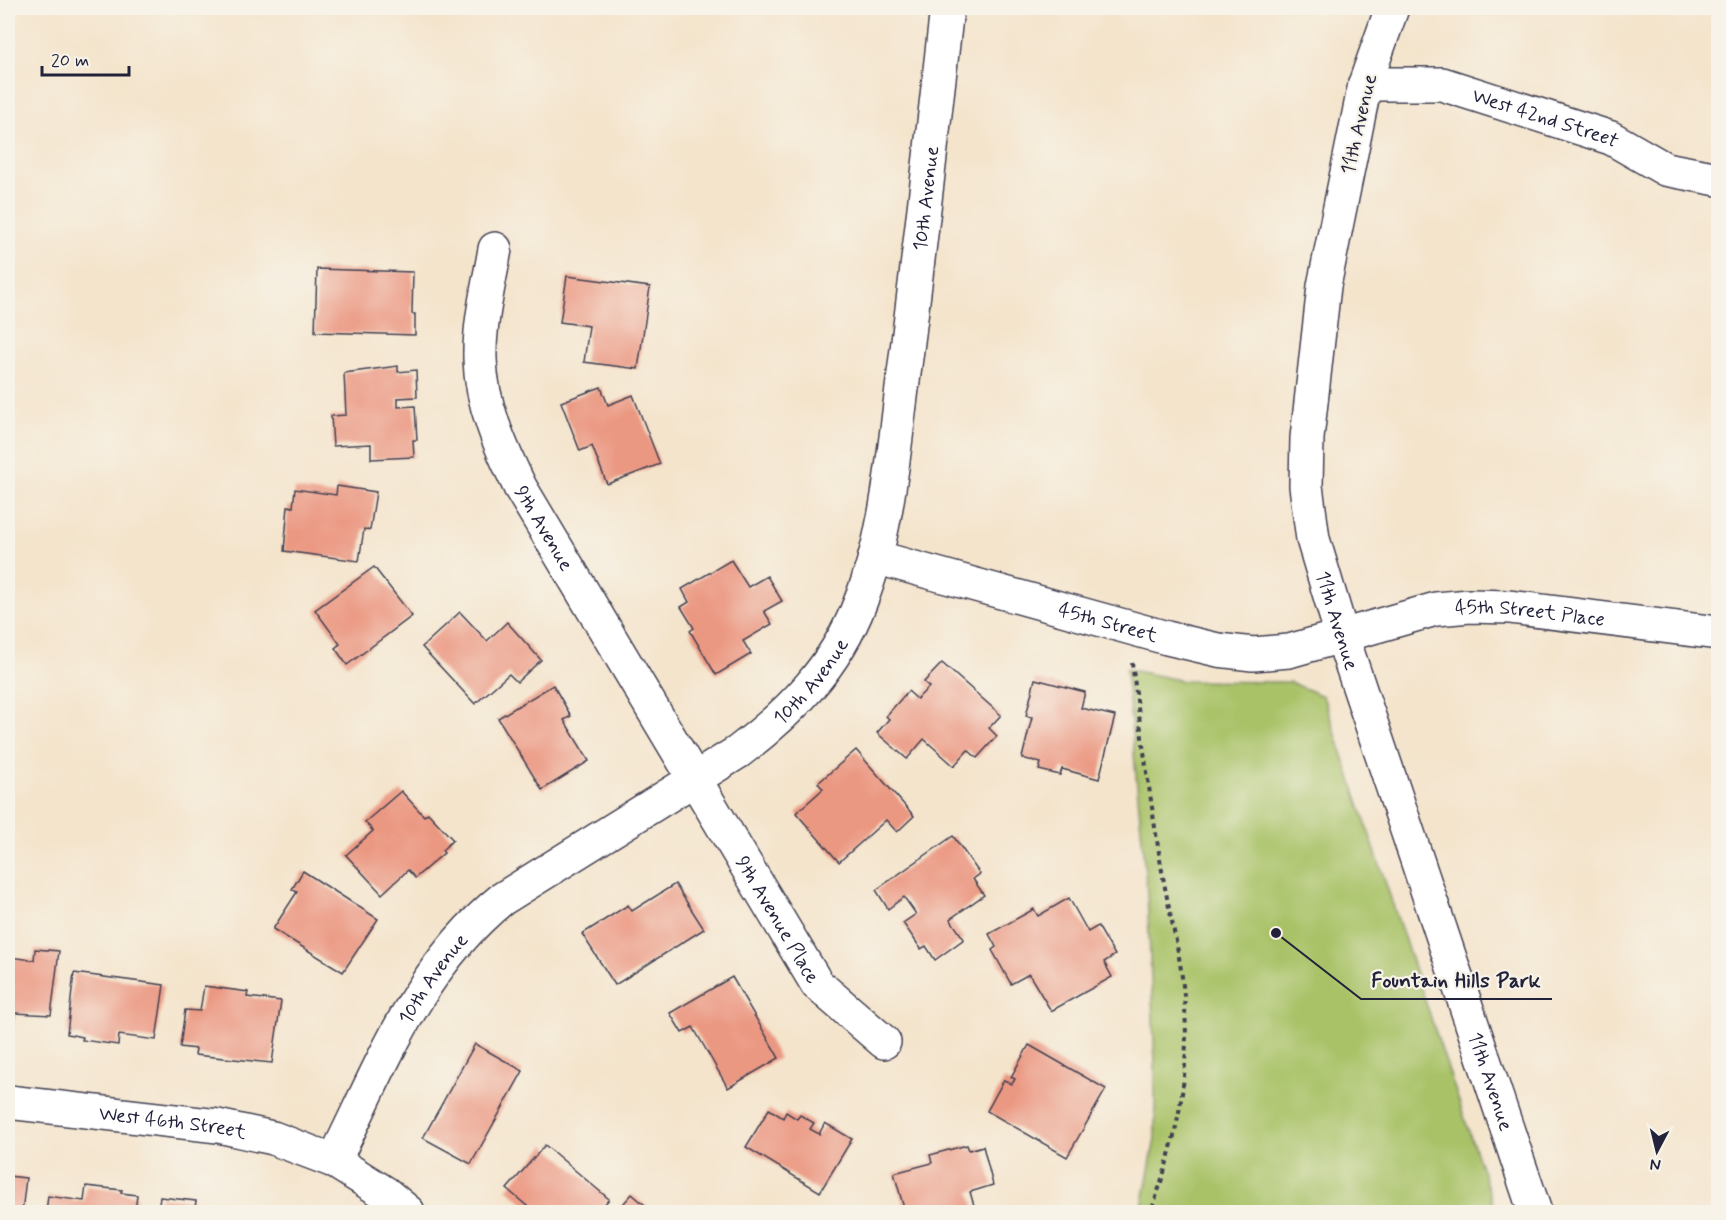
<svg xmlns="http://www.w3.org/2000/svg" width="1726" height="1220" viewBox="0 0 1726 1220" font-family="Mynerve,sans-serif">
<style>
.green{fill:#a9c268;stroke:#667252;stroke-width:1.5}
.building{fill:#eb9882}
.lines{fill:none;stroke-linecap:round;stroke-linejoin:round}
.minor-casing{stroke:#423f51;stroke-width:36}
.path{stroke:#423f51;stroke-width:4;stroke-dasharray:4.5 4.5;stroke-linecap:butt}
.minor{stroke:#fff;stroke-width:33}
.labels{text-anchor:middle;stroke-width:4.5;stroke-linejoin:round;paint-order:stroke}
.street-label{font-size:20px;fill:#22223b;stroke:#f7f3e8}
.leader{fill:none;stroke:#22223b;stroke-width:2}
.callout-dot{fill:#22223b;stroke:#f7f3e8;stroke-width:2}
.callout-label{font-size:21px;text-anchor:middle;font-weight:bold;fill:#22223b;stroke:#f7f3e8;stroke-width:4.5;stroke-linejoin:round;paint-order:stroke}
</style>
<rect width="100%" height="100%" fill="#f7f3e8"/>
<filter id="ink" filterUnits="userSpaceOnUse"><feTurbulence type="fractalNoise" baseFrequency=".0167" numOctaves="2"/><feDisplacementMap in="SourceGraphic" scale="12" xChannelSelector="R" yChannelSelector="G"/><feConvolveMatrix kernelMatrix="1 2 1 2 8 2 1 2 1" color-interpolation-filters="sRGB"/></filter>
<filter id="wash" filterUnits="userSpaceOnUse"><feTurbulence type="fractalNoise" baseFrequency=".008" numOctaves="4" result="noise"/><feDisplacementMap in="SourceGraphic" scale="24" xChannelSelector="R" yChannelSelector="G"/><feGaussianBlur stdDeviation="1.35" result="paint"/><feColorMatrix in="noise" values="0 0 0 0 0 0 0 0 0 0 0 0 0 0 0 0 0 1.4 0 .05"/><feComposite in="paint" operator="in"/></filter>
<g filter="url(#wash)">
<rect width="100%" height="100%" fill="#f4e4cc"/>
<!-- green -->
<polygon class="green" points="1126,669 1184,681 1290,682 1323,696 1496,1212 1141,1212 1155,1139 1155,1061 1147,893"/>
<g id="blocks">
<!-- building -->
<g class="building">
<polygon points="317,269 413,272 412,314 415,314 415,335 315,332"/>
<polygon points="567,276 650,287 638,369 584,362 589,326 560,322"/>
<polygon points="398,366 398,372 416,370 417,397 398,398 398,407 415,406 417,440 413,440 414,457 371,459 371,444 333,446 331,416 346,415 344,373"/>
<polygon points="601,387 608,405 633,395 660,464 607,484 592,446 580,451 561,402"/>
<polygon points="337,486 376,492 370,530 364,529 359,561 284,551 288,506 293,507 295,489 336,495"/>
<polygon points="731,560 748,587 767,576 782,601 764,611 772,624 743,641 751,654 716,675 690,631 694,628 681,607 689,602 682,589"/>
<polygon points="374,567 412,616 347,665 335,648 340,644 315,610"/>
<polygon points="460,612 487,641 507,622 541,660 517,682 509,674 475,704 422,647"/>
<polygon points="942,663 1001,715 989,728 997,736 977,758 968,750 954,766 924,739 907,759 877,733 889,719 886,716 908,691 917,699 929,687 924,682"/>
<polygon points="1035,679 1085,692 1081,708 1115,716 1099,779 1062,769 1060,775 1039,770 1041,763 1022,758 1032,717 1026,716"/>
<polygon points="553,685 571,716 564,720 589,761 542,790 498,718"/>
<polygon points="856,750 914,816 897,832 886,820 839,862 796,813 823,789 818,783"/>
<polygon points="401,791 424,816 428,813 453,840 442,850 444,853 415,878 408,870 382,894 346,855 373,831 365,822"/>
<polygon points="953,836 980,874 973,879 984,895 950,919 964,939 935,960 926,946 921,949 903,923 916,914 904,897 888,909 876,890"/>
<polygon points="303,871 378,919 343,972 273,929 297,892 292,889"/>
<polygon points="675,884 704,929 615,985 582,934 628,905 632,911"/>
<polygon points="1069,898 1088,932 1098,926 1115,955 1104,962 1112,977 1051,1011 1029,974 1011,984 992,950 996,947 989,934 1034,909 1038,916"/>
<polygon points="35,949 59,951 51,1015 15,1013 12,1036 8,1035 8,957 34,960"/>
<polygon points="74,973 164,985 156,1040 119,1035 118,1045 82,1040 83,1037 67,1034"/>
<polygon points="732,977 779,1058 728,1088 693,1027 682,1033 670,1013"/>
<polygon points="204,986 248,992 247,997 281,1001 272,1063 195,1055 196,1049 180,1047 185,1010 200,1011"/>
<polygon points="475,1044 523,1071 471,1164 423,1138"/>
<polygon points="1029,1045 1106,1089 1067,1157 987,1111 1004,1080 1012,1084 1015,1079 1011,1077"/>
<polygon points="769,1109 783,1118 786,1112 797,1119 800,1115 814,1123 810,1129 819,1134 825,1123 852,1139 820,1192 746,1147"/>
<polygon points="545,1145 609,1199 598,1212 534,1212 507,1189"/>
<polygon points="967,1145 969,1150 983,1146 993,1185 970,1192 976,1212 905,1212 894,1173 932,1163 930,1155"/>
<polygon points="8,1176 26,1178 22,1212 8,1212"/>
<polygon points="86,1186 122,1190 121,1193 137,1195 135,1212 46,1212 48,1196 84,1201"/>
<polygon points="632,1194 653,1212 616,1212"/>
<polygon points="160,1197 196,1201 195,1208 217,1212 158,1212"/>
</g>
</g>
</g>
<g filter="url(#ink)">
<use href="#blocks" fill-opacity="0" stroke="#423f51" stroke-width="1.5"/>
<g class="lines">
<!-- minor casing -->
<g class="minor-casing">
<g id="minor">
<path id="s1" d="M1392 8 1365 84 1324 286 1307 438 1306 486 1313 539 1342 636 1535 1212"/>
<path id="s2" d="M1365 84H1442L1611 138 1665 169 1718 179"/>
<path id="s3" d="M495 249C489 285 479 322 480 359 481 404 501 448 520 487L817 984 884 1042"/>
<path id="s4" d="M875 557 1167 638 1218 650 1253 654 1289 651 1436 609 1470 606 1509 607 1718 633"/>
<path id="s5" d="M8 1102 218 1126 273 1138 334 1161 385 1193 408 1212"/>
<path id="s6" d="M334 1161C381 1067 418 967 502 899L738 752C791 712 836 666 860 603 888 533 893 456 903 381 919 257 933 132 947 8"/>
</g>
</g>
<!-- path -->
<path class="path" d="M1132 663C1141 730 1150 798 1161 865 1167 903 1177 939 1182 977 1193 1066 1180 1129 1151 1212"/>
<!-- minor -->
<use href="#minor" class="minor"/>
</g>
</g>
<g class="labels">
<!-- street labels -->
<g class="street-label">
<text dy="7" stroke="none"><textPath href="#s2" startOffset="186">West 42nd Street</textPath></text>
<text transform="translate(1358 124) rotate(-77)" y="7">11th Avenue</text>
<text dy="7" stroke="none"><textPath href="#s6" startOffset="1198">10th Avenue</textPath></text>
<text dy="7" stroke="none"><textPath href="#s3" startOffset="294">9th Avenue</textPath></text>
<text dy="7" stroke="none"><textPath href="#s4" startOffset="674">45th Street Place</textPath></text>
<text dy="7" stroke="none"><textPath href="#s1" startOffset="626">11th Avenue</textPath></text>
<text dy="7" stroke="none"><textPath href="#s4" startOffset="242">45th Street</textPath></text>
<text dy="7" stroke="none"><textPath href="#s6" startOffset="694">10th Avenue</textPath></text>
<text dy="7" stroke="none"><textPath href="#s3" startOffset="750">9th Avenue Place</textPath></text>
<text dy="7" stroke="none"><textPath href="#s6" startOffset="208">10th Avenue</textPath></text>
<text dy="7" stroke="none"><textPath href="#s1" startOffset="1112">11th Avenue</textPath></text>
<text dy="7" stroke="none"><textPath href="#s5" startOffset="166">West 46th Street</textPath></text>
</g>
</g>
<!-- callouts -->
<path class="leader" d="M1276 933L1361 999H1552"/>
<circle class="callout-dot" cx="1276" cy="933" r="6"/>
<g class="callout-label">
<text x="1456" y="987">Fountain Hills Park</text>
</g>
<!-- margin -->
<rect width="1726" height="1220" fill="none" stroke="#f7f3e8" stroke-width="30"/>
<!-- north arrow -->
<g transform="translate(1657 1151) rotate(187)" stroke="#f7f3e8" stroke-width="4.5" paint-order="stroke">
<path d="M0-4.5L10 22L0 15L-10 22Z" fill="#22223b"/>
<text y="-9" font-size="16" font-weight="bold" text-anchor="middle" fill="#22223b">N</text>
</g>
<!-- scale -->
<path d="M42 66v9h87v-9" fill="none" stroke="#22223b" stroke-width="3"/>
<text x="51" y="66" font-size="18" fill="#22223b" stroke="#f7f3e8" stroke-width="4.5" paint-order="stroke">20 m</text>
</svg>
